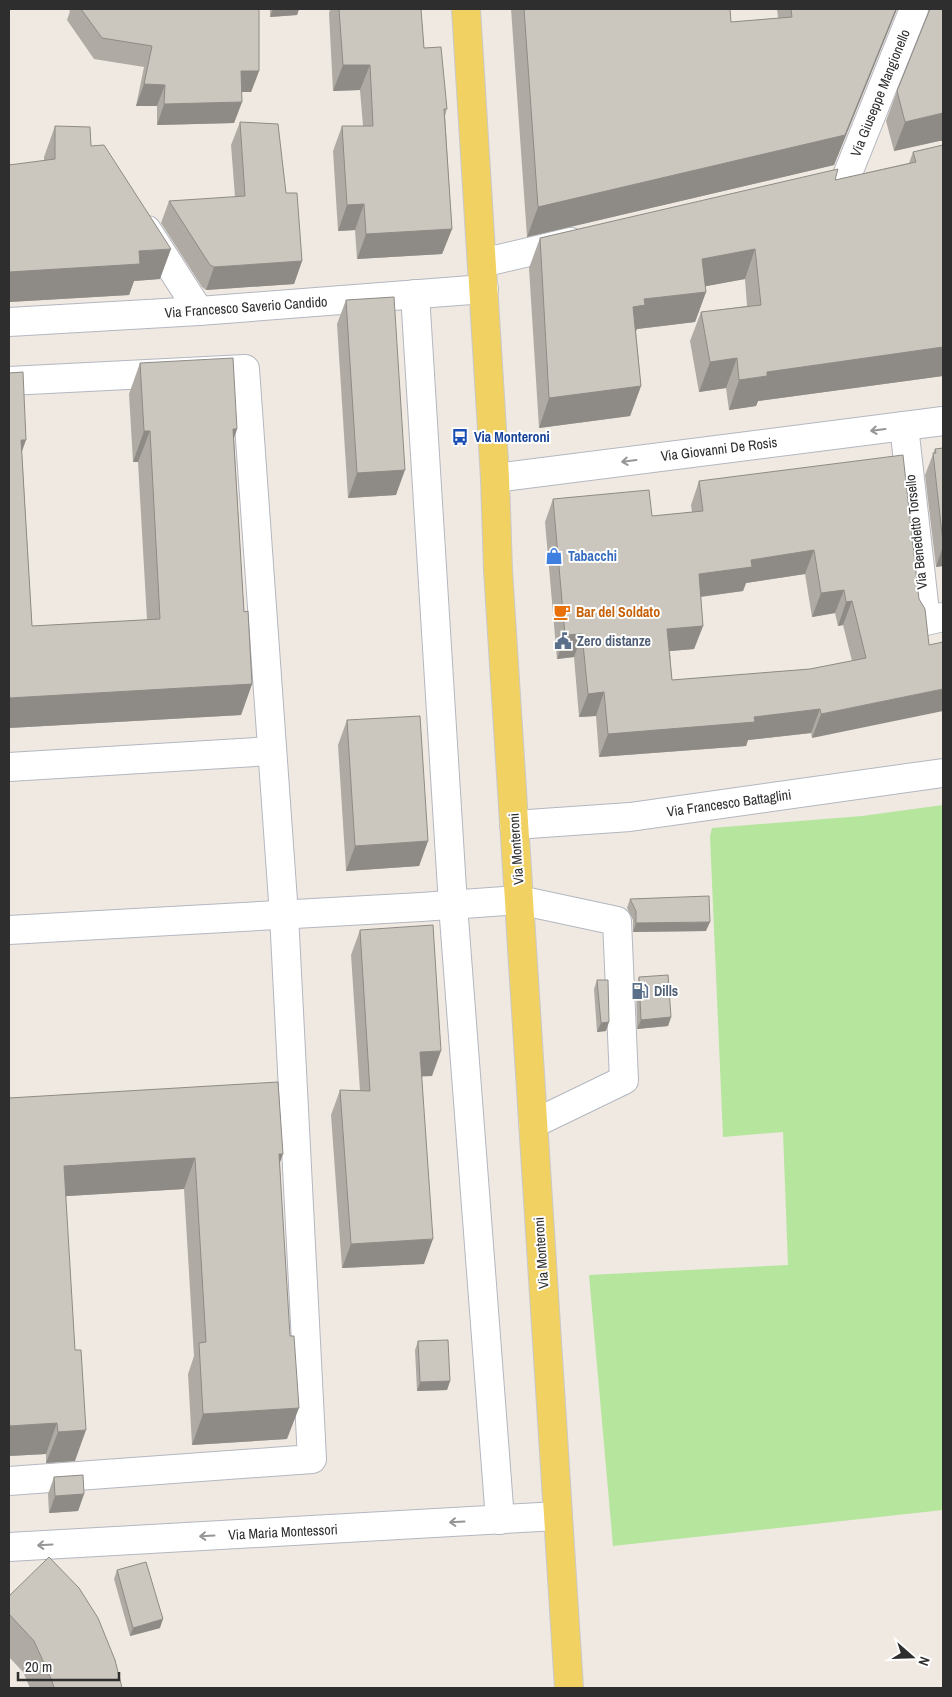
<svg xmlns="http://www.w3.org/2000/svg" width="952" height="1697" viewBox="0 0 952 1697" font-family="'Archivo Narrow',sans-serif">
<style>
.grass{fill:#b6e59e}
.lines{fill:none;stroke-linecap:round;stroke-linejoin:round}
.minor-casing{stroke:#b4b7c1;stroke-width:30}
.major-casing{stroke:#c9c9c9;stroke-width:30}
.minor{stroke:#fff;stroke-width:28}
.major{stroke:#f2d163;stroke-width:28}
.wall{fill:#afaba4;fill-rule:evenodd}
.shaded-wall{fill:#8e8b86}
.building{fill:#cbc7bf;stroke:#8e8b86;fill-rule:evenodd}
.oneway{stroke:#969696}
.labels{text-anchor:middle;stroke-width:4;stroke-linejoin:round;paint-order:stroke}
.street-label{font-size:14px;fill:#2e2e2e;stroke:#fff}
.transit-label{font-size:14px;font-weight:bold;fill:#164399;stroke:#fff;text-anchor:start}
.shop-label{font-size:14px;font-weight:bold;fill:#366cbe;stroke:#fff;text-anchor:start}
.food-label{font-size:14px;font-weight:bold;fill:#c56008;stroke:#fff;text-anchor:start}
.service-label{font-size:14px;font-weight:bold;fill:#4e5e75;stroke:#fff;text-anchor:start}
</style>
<rect width="100%" height="100%" fill="#efe9e1"/>
<!-- grass -->
<polygon class="grass" points="943,805 943,1510 613,1546 589,1275 788,1265 783,1132 723,1137 710,836 712,828 862,816"/>
<g class="lines">
<!-- minor casing -->
<g class="minor-casing">
<g id="minor">
<polyline points="846,178 914,9"/>
<polyline points="147,230 199,311"/>
<polyline points="482,263 571,242"/>
<polyline points="415,294 453,905 500,1520"/>
<polyline points="9,322 199,311 484,289"/>
<polyline points="9,381 245,369 284,915 312,1459 9,1481"/>
<polyline points="904,426 926,621 943,617"/>
<polyline points="495,478 943,421"/>
<polyline points="9,767 272,751"/>
<polyline points="514,825 630,817 943,773"/>
<polyline points="9,930 421,907 519,900 617,921 624,1080 533,1124"/>
<polyline points="9,1547 558,1516"/>
</g>
</g>
<!-- major casing -->
<g class="major-casing">
<polyline id="major" points="466,9 495,478 498,570 569,1688"/>
</g>
<!-- minor -->
<use href="#minor" class="minor"/>
<!-- major -->
<use href="#major" class="major"/>
</g>
<!-- wall -->
<g class="wall">
<polygon points="68,9 259,9 259,71 251,92 241,92 242,102 234,123 157,125 157,106 136,106 144,67 94,59 67,20 70,11"/>
<polygon points="270,9 299,9 297,15 270,17"/>
<polygon points="330,9 421,9 424,48 447,109 445,116 452,229 442,254 357,259 355,230 338,231 333,151 342,126 363,126 360,90 333,91 329,13"/>
<polygon points="511,9 730,9 731,22 778,18 777,9 897,9 834,165 527,237"/>
<polygon points="929,9 943,9 943,141 939,141 894,151 886,121 897,91 929,11"/>
<polygon points="240,122 286,193 302,261 294,284 206,290 202,287 161,223 169,201 235,197 231,145"/>
<polygon points="55,126 91,146 160,279 134,281 129,295 9,302 9,165 44,161 44,157"/>
<polygon points="943,145 943,376 758,401 756,406 729,410 726,388 699,392 690,341 701,312 747,306 745,279 705,286 706,292 695,322 637,329 636,331 641,386 630,416 539,428 529,268 540,238 835,180 909,163 913,152"/>
<polygon points="346,300 396,495 348,498 337,324"/>
<polygon points="140,363 237,429 234,438 244,612 252,684 241,715 9,728 22,452 32,626 147,620 138,462 133,462 129,394"/>
<polygon points="943,448 943,566 936,567 925,475 935,449"/>
<path d="M699 481 919 599 812 738 811 733 748 740 746 746 599 757 596 716 579 717 574 657 557 659 545 522 553 499 652 516 692 512 691 505ZM805 574 812 617 835 613 838 626 843 625 852 661 810 669 672 680 670 651 694 649 703 626 701 597 743 591 746 583Z"/>
<polygon points="347,720 428,841 419,866 346,871 338,745"/>
<polygon points="630,899 706,931 633,932 633,920 627,908"/>
<polygon points="360,930 432,1076 422,1076 424,1264 342,1268 331,1115 340,1090 360,1091 351,955"/>
<polygon points="639,977 671,1017 668,1026 637,1029 636,986"/>
<polygon points="597,980 606,1031 597,1032 594,989"/>
<polygon points="9,1098 280,1162 287,1439 192,1445 188,1374 194,1356 184,1189 66,1196 75,1461 46,1463 46,1454 9,1456"/>
<polygon points="418,1341 450,1381 447,1390 417,1391 415,1350"/>
<polygon points="54,1477 84,1494 78,1511 49,1513 48,1494"/>
<polygon points="117,1570 160,1628 130,1636 114,1579"/>
<polygon points="9,1596 122,1688 30,1688 23,1672 9,1657"/>
</g>
<!-- shaded-wall -->
<g class="shaded-wall">
<polygon points="273,9 299,9 297,15 270,17"/>
<polygon points="896,9 897,9 834,165 527,237 538,207"/>
<polygon points="343,65 370,65 360,90 333,91"/>
<polygon points="241,71 259,71 251,92 233,92"/>
<polygon points="144,84 165,85 157,106 136,106"/>
<polygon points="242,102 234,123 157,125 164,104"/>
<polygon points="943,113 943,141 939,141 894,151 905,122"/>
<polygon points="364,204 355,230 338,231 347,205"/>
<polygon points="452,229 442,254 357,259 366,234"/>
<polygon points="171,249 160,279 134,281 129,295 9,302 9,272 139,251"/>
<polygon points="755,249 745,279 691,289 702,259"/>
<polygon points="302,261 294,284 206,290 214,267"/>
<polygon points="706,292 695,322 637,329 634,335 633,307 644,299"/>
<polygon points="943,347 943,376 758,401 756,406 729,410 739,380 767,372"/>
<polygon points="737,358 726,388 699,392 710,362"/>
<polygon points="641,386 630,416 539,428 549,398"/>
<polygon points="233,429 237,429 226,460"/>
<polygon points="144,431 150,431 138,462 133,462"/>
<polygon points="21,440 26,440 15,471"/>
<polygon points="405,470 396,495 348,498 357,473"/>
<polygon points="943,546 943,566 936,567"/>
<polygon points="814,550 805,574 746,583 743,591 690,598 699,574 751,560"/>
<polygon points="844,590 835,613 812,617 821,593"/>
<polygon points="852,601 843,625 838,626 846,602"/>
<polygon points="703,626 694,649 659,652 667,629"/>
<polygon points="582,634 574,657 557,659 565,635"/>
<polygon points="252,684 241,715 9,728 9,698"/>
<polygon points="943,689 943,711 812,738 821,714"/>
<polygon points="604,692 596,716 579,717 588,694"/>
<polygon points="820,709 811,733 748,740 746,746 599,757 608,734"/>
<polygon points="428,841 419,866 346,871 355,846"/>
<polygon points="710,922 706,931 633,932 636,923"/>
<polygon points="671,1017 668,1026 637,1029 641,1020"/>
<polygon points="609,1022 606,1031 597,1032 601,1023"/>
<polygon points="441,1051 432,1076 411,1077 420,1052"/>
<polygon points="279,1154 283,1154 272,1185"/>
<polygon points="195,1158 184,1189 52,1197 64,1166"/>
<polygon points="433,1239 424,1264 342,1268 351,1244"/>
<polygon points="450,1381 447,1390 417,1391 420,1382"/>
<polygon points="299,1408 287,1439 192,1445 203,1414"/>
<polygon points="57,1423 46,1454 9,1456 9,1426"/>
<polygon points="86,1430 75,1461 46,1463 58,1432"/>
<polygon points="84,1494 78,1511 49,1513 55,1496"/>
<polygon points="163,1619 160,1628 130,1636 133,1628"/>
</g>
<!-- building -->
<g class="building">
<polygon points="81,9 259,9 259,71 241,71 242,102 164,104 165,85 144,84 152,46 102,38"/>
<polygon points="339,9 421,9 424,48 441,47 447,109 444,109 452,229 366,234 364,204 347,205 342,126 373,126 370,65 343,65"/>
<polygon points="524,9 730,9 731,22 792,17 791,9 896,9 845,135 538,207"/>
<polygon points="930,9 943,9 943,113 905,122 897,91"/>
<polygon points="240,122 278,124 286,193 297,193 302,261 214,267 210,265 169,201 245,196"/>
<polygon points="55,126 90,127 91,146 104,145 171,249 139,251 140,264 9,272 9,165 55,159"/>
<polygon points="943,145 943,347 767,372 767,376 739,380 737,358 710,362 701,312 761,305 755,249 702,259 706,292 644,299 645,305 633,307 641,386 549,398 540,238 838,169 835,180 916,162 913,152"/>
<polygon points="394,297 405,470 357,473 346,300"/>
<polygon points="233,358 237,429 233,429 244,612 248,611 252,684 9,698 9,373 23,372 26,440 21,440 32,626 160,619 150,431 144,431 140,363"/>
<polygon points="943,448 943,543 933,453 936,453 935,449"/>
<path d="M903 455 919 599 925 609 929 645 943 642V689L821 714 820 709 754 717 755 722 608 734 604 692 588 694 582 634 565 635 553 499 649 490 652 516 703 511 699 481ZM814 550 821 593 844 590 846 602 852 601 866 658 810 669 672 680 667 629 703 626 699 574 752 567 751 560Z"/>
<polygon points="420,716 428,841 355,846 347,720"/>
<polygon points="709,896 710,922 636,923 636,911 630,899"/>
<polygon points="433,925 441,1051 420,1052 433,1239 351,1244 340,1090 370,1091 360,930"/>
<polygon points="668,975 671,1017 641,1020 639,977"/>
<polygon points="597,980 608,980 609,1022 601,1023"/>
<polygon points="278,1082 283,1154 279,1154 290,1336 294,1336 299,1408 203,1414 199,1343 206,1342 195,1158 64,1166 75,1350 81,1350 86,1430 58,1432 57,1423 9,1426 9,1098"/>
<polygon points="448,1340 450,1381 420,1382 418,1341"/>
<polygon points="83,1475 84,1494 55,1496 54,1477"/>
<polygon points="49,1557 79,1588 98,1618 115,1660 122,1688 54,1688 52,1681 34,1641 9,1614 9,1596"/>
<polygon points="146,1562 163,1619 133,1628 117,1570"/>
</g>
<!-- one-way arrows -->
<defs><path id="oneway-shaft" d="M-6 0H5M1.5-3L5.5 0L1.5 3" fill="none" stroke-width="1.6" stroke-linecap="round" stroke-linejoin="round" transform="scale(1.25)"/></defs>
<g class="oneway">
<use href="#oneway-shaft" transform="translate(878 430) rotate(173)"/>
<use href="#oneway-shaft" transform="translate(629 461) rotate(173)"/>
<use href="#oneway-shaft" transform="translate(457 1522) rotate(177)"/>
<use href="#oneway-shaft" transform="translate(207 1536) rotate(177)"/>
<use href="#oneway-shaft" transform="translate(45 1545) rotate(177)"/>
</g>
<!-- icons -->
<defs>
<g id="bus-bare" transform="scale(1.35)"><path d="M-5-6H5V4H4V6H2V4H-2V6H-4V4H-5ZM-3.5-4V0h7V-4ZM-3.5 1.2v1.5H-2V1.2ZM2 1.2v1.5H3.5V1.2Z" fill="#1a4fb4" stroke="#fff" stroke-width="2.5" paint-order="stroke"/></g>
<g id="shop-bare" transform="scale(1.35)"><path d="M-5-2.5h2.3a2.7 3.5 0 0 1 5.4 0H5L5.5 6h-11ZM-1.5-2.5h3a1.5 2.3 0 0 0-3 0Z" fill="#3f7fe0" stroke="#fff" stroke-width="2.5" paint-order="stroke"/></g>
<g id="cafe-bare" transform="scale(1.35)"><path d="M-5.5-4.5H6V0H3Q3 3.5 0 3.5H-2.5Q-5.5 3.5-5.5 0ZM3-3.2v2h1.7v-2ZM-6 4.5H4V6H-6Z" fill="#e8710a" stroke="#fff" stroke-width="2.5" paint-order="stroke"/></g>
<g id="civic-bare" transform="scale(1.35)"><path d="M-.6-6.5H3V-4.5H.6V-3L4-1V1h2V6H-6V1h2V-1L-.6-3ZM-1.2 2.5V6h2.4V2.5Z" fill="#5c6f8a" stroke="#fff" stroke-width="2.5" paint-order="stroke"/></g>
<g id="fuel-bare" transform="scale(1.35)"><path d="M-5.5-6h7V0h2V4h1.3V-2.5L3-4.5l.8-.8L6-3V5H2.5V1h-1V6h-7ZM-4.2-4.7v3.2H.2V-4.7Z" fill="#5c6f8a" stroke="#fff" stroke-width="2.5" paint-order="stroke"/></g>
</defs>
<g fill-rule="evenodd">
<use href="#bus-bare" x="460" y="437"/>
<use href="#shop-bare" x="554" y="556"/>
<use href="#cafe-bare" x="562" y="612"/>
<use href="#civic-bare" x="563" y="641"/>
<use href="#fuel-bare" x="640" y="991"/>
</g>
<g class="labels">
<!-- street labels -->
<g class="street-label">
<text transform="translate(880 93) rotate(-68)" y="5">Via Giuseppe Mangionello</text>
<text transform="translate(246 307) rotate(-4)" y="5">Via Francesco Saverio Candido</text>
<text transform="translate(719 449) rotate(-7)" y="5">Via Giovanni De Rosis</text>
<text transform="translate(916 532) rotate(-96)" y="5">Via Benedetto Torsello</text>
<text transform="translate(729 803) rotate(-8)" y="5">Via Francesco Battaglini</text>
<text transform="translate(516 849) rotate(-94)" y="5">Via Monteroni</text>
<text transform="translate(541 1253) rotate(-94)" y="5">Via Monteroni</text>
<text transform="translate(283 1532) rotate(-3)" y="5">Via Maria Montessori</text>
</g>
<!-- transit labels -->
<g class="transit-label">
<text x="474" y="442">Via Monteroni</text>
</g>
<!-- shop labels -->
<g class="shop-label">
<text x="568" y="561">Tabacchi</text>
</g>
<!-- food labels -->
<g class="food-label">
<text x="576" y="617">Bar del Soldato</text>
</g>
<!-- service labels -->
<g class="service-label">
<text x="577" y="646">Zero distanze</text>
<text x="654" y="996">Dills</text>
</g>
</g>
<!-- border -->
<rect width="952" height="1697" fill="none" stroke="#2e2e2e" stroke-width="20"/>
<!-- north arrow -->
<g transform="translate(912 1657) rotate(110)" stroke="#ffffff" stroke-width="4" paint-order="stroke">
<path d="M0-4L9 19L0 12L-9 19Z" fill="#2e2e2e"/>
<text y="-8" font-size="14" font-weight="bold" text-anchor="middle" fill="#2e2e2e">N</text>
</g>
<!-- scale -->
<path d="M18 1672v8h101v-8" fill="none" stroke="#2e2e2e" stroke-width="2.5"/>
<text x="25" y="1672" font-size="15" fill="#2e2e2e" stroke="#ffffff" stroke-width="4" paint-order="stroke">20 m</text>
</svg>
